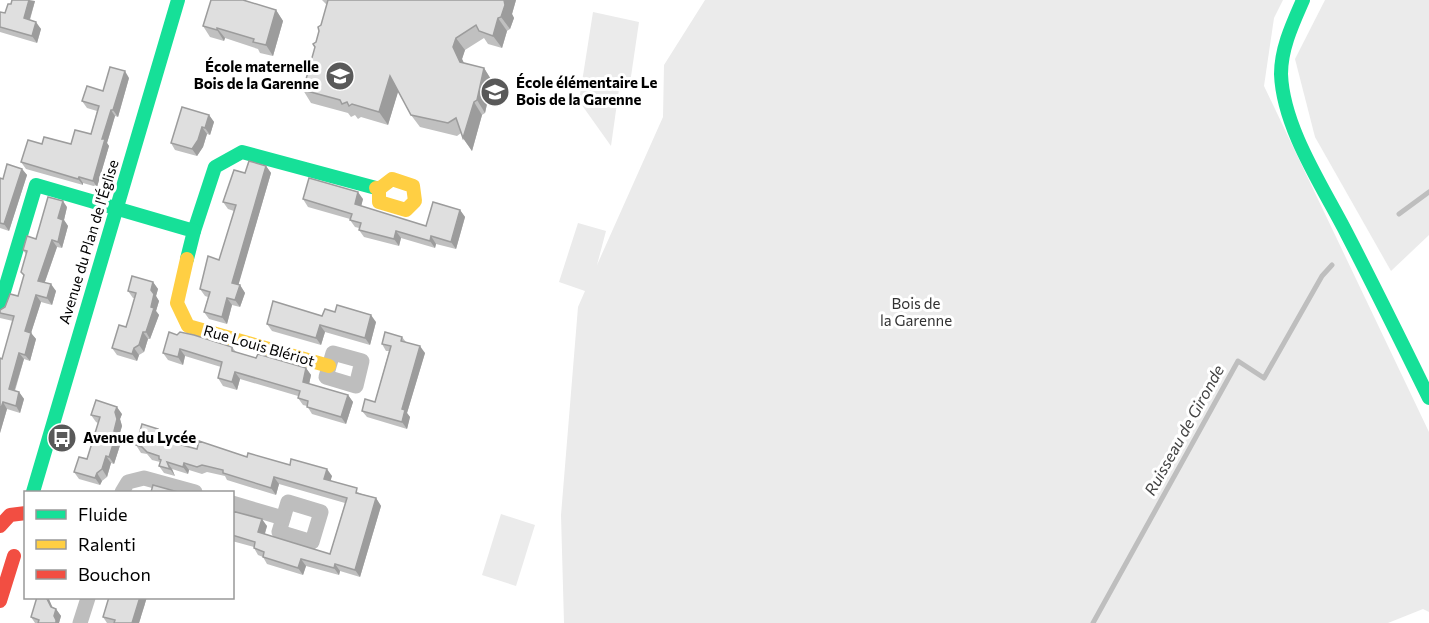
<svg xmlns="http://www.w3.org/2000/svg" width="1429" height="623" viewBox="0 0 1429 623" font-family="Commissioner,sans-serif">
<style>
.green{fill:#ebebeb}
.lines{fill:none;stroke-linecap:round;stroke-linejoin:round}
.stream{stroke:#bebebe;stroke-width:5}
.street{stroke:#bebebe;stroke-width:15}
.fast{stroke:#16e098;stroke-width:14}
.slow{stroke:#ffcf43;stroke-width:14}
.jam{stroke:#f24e42;stroke-width:14}
.wall{fill:#c0c0c0}
.shaded-wall{fill:#9c9c9c}
.building{fill:#dfdfdf;stroke:#9c9c9c;stroke-width:1.5}
.labels{text-anchor:middle;stroke-width:6;stroke-linejoin:round;paint-order:stroke}
.poi-label{font-size:15px;font-weight:bold;fill:#000;stroke:#fff;text-anchor:start}
.street-label{font-size:15px;fill:#000;stroke:#fff}
.park-label{font-size:15px;fill:#323232;stroke:#fff}
.water-label{font-size:16px;font-style:italic;fill:#434343;stroke:#fff}
</style>
<rect width="100%" height="100%" fill="#fff"/>
<!-- green -->
<g class="green">
<polygon points="705,0 1283,0 1274,18 1264,86 1429,432 1429,612 1423,609 1388,623 564,623 561,515 578,307 585,291 559,282 578,223 606,231 597,265 663,117 664,65"/>
<polygon points="1325,0 1429,0 1429,235 1391,271 1315,137 1295,59"/>
<polygon points="593,12 639,22 629,90 619,89 611,146 579,101"/>
<polygon points="501,514 535,525 516,586 482,575"/>
</g>
<g class="lines">
<!-- stream -->
<g class="stream">
<polyline points="1399,214 1429,192"/>
<polyline points="1093,623 1238,361 1264,378 1322,276 1332,265"/>
</g>
<!-- street -->
<g class="street">
<polygon points="333,353 362,361 356,386 326,377"/>
<polyline points="122,492 128,482 144,478 195,492"/>
<polygon points="288,502 321,512 312,542 279,532"/>
<polyline points="232,503 283,518"/>
<polyline points="80,623 88,598"/>
</g>
<!-- fast -->
<g class="fast">
<path d="M1303 0C1293 23 1281 48 1281 74 1283 128 1323 187 1347 234 1375 288 1402 343 1429 398"/>
<polyline points="194,231 215,167 242,152 376,188"/>
<polyline points="0,305 36,185 194,231 187,259"/>
<polyline points="33,492 178,0"/>
</g>
<!-- slow -->
<g class="slow">
<polyline points="376,188 379,189 379,202 406,210 415,201 413,186 392,179 379,189"/>
<polyline points="187,259 177,303 188,326 329,366"/>
</g>
<!-- jam -->
<g class="jam">
<polyline points="0,526 10,515 26,513"/>
<polyline points="0,601 14,556"/>
</g>
</g>
<!-- wall -->
<g class="wall">
<polygon points="12,0 35,1 30,20 41,29 37,43 0,32 0,12 5,13 11,4"/>
<polygon points="322,0 516,0 512,14 514,18 510,29 507,31 502,48 488,44 484,38 465,50 462,59 464,63 484,68 492,81 485,113 482,115 472,151 463,138 461,133 457,136 420,127 411,115 398,91 388,125 361,117 358,119 355,115 351,117 348,113 311,103 303,90 327,5"/>
<polygon points="276,10 283,21 273,56 260,53 258,49 225,38 224,41 210,37 203,26"/>
<polygon points="129,78 118,117 115,116 111,130 107,143 109,146 97,187 83,183 83,185 26,169 21,162 42,144 71,144 91,134 97,111 87,108 82,101"/>
<polygon points="209,115 214,122 210,135 207,134 203,147 197,156 175,150 171,143"/>
<polygon points="266,166 271,173 238,285 240,285 245,293 240,307 232,305 227,324 209,319 204,312 208,297 205,296 200,289 219,260 234,211 228,209 223,202 245,173"/>
<polygon points="22,169 27,175 9,231 0,228 0,178 3,179"/>
<polygon points="303,199 363,199 361,206 426,226 460,210 465,217 456,249 436,244 435,248 401,238 399,246 364,237 359,230 359,228 355,227 350,220 350,219 308,207"/>
<polygon points="67,207 64,220 68,226 62,248 57,247 45,282 56,291 52,305 41,302 31,333 36,339 30,361 24,359 15,391 19,392 24,399 20,413 7,409 0,433 2,359 13,321 0,318 0,310 18,296 24,276 21,272 26,254 23,250 36,239"/>
<polygon points="153,282 158,289 156,296 159,301 156,311 159,315 150,339 148,339 144,352 139,355 137,361 117,355 112,348 126,327 135,298 133,298 128,291"/>
<polygon points="322,316 376,322 370,345 325,332 321,345 272,331 267,324"/>
<polygon points="177,335 232,347 236,352 256,358 306,368 311,375 309,384 348,395 353,402 346,424 312,414 307,406 303,405 298,398 298,396 240,379 237,390 223,386 218,378 221,367 185,356 183,365 168,360 163,353"/>
<polygon points="402,337 406,342 425,353 407,413 410,417 407,429 367,417 362,411 375,402 389,351 386,351 382,344"/>
<polygon points="122,414 120,419 122,426 119,436 122,439 114,464 111,463 107,477 102,481 100,485 79,479 74,472 87,459 98,423 96,422 91,415"/>
<polygon points="158,429 163,436 162,440 197,449 247,457 332,476 330,480 362,494 376,498 381,506 360,577 340,571 339,575 306,566 303,575 267,564 263,557 258,555 254,548 254,547 232,541 232,511 267,526 265,534 330,554 345,503 279,484 276,495 227,480 225,476 207,472 202,474 189,470 188,474 172,469 175,476 164,473 159,466 160,462 152,460 147,454 141,453 136,445"/>
<polygon points="37,597 48,597 52,607 56,609 61,616 59,623 35,623 31,617"/>
<polygon points="109,597 147,597 139,623 107,623 103,617"/>
</g>
<!-- shaded-wall -->
<g class="shaded-wall">
<polygon points="29,0 35,1 28,25 24,18"/>
<polygon points="504,0 516,0 512,14 514,18 510,29 501,17"/>
<polygon points="276,10 283,21 273,56 266,45"/>
<polygon points="498,18 507,31 502,48 493,36"/>
<polygon points="36,22 41,29 37,43 32,36"/>
<polygon points="217,28 225,38 224,41 217,30"/>
<polygon points="456,38 465,50 462,59 469,74 460,62 453,47"/>
<polygon points="484,68 492,81 485,113 477,100"/>
<polygon points="125,71 129,78 118,117 113,110"/>
<polygon points="390,76 399,89 388,125 379,112"/>
<polygon points="474,102 482,115 472,151 463,138"/>
<polygon points="111,110 115,116 107,143 109,146 97,187 93,181 102,139"/>
<polygon points="209,115 214,122 210,135 205,128"/>
<polygon points="202,127 207,134 203,147 197,156 192,149"/>
<polygon points="266,166 271,173 237,290 232,283"/>
<polygon points="22,169 27,175 9,231 4,224"/>
<polygon points="79,177 83,183 83,185 78,179"/>
<polygon points="358,192 363,199 360,211 355,204"/>
<polygon points="63,201 67,207 64,220 68,226 62,248 58,242 58,218"/>
<polygon points="460,210 465,217 456,249 451,242"/>
<polygon points="396,231 401,238 399,246 394,239"/>
<polygon points="431,236 436,244 435,248 430,241"/>
<polygon points="52,240 57,247 43,287 38,281"/>
<polygon points="153,282 158,289 156,296 159,301 156,311 159,315 150,339 146,332 151,307 151,290"/>
<polygon points="51,284 56,291 52,305 47,298"/>
<polygon points="240,285 245,293 240,307 235,300"/>
<polygon points="36,295 41,302 31,333 36,339 30,361 25,355 25,331"/>
<polygon points="227,298 232,305 227,324 222,317"/>
<polygon points="371,315 376,322 370,345 365,338"/>
<polygon points="320,325 325,332 321,345 316,338"/>
<polygon points="143,332 148,339 144,352 139,345"/>
<polygon points="420,346 425,353 407,413 410,417 407,429 402,422 402,409"/>
<polygon points="134,348 139,355 137,361 132,354"/>
<polygon points="180,349 185,356 183,365 178,357"/>
<polygon points="19,353 24,359 13,395 9,389"/>
<polygon points="306,368 311,375 308,389 303,382"/>
<polygon points="235,372 240,379 237,390 232,382"/>
<polygon points="19,392 24,399 20,413 16,406"/>
<polygon points="348,395 353,402 346,424 341,417"/>
<polygon points="3,402 7,409 0,433 0,411"/>
<polygon points="117,407 122,414 120,419 122,426 119,436 122,439 114,464 109,457 114,431 115,412"/>
<polygon points="158,429 163,436 160,445 155,438"/>
<polygon points="106,456 111,463 107,477 102,469"/>
<polygon points="167,462 172,469 175,476 170,469"/>
<polygon points="184,463 189,470 188,474 183,467"/>
<polygon points="327,469 332,476 329,486 324,479"/>
<polygon points="97,473 102,481 100,485 95,478"/>
<polygon points="274,477 279,484 276,495 271,488"/>
<polygon points="376,498 381,506 360,577 355,570"/>
<polygon points="262,519 267,526 263,539 258,532"/>
<polygon points="301,559 306,566 303,575 298,568"/>
<polygon points="335,564 340,571 339,575 334,568"/>
<polygon points="46,597 48,597 55,613 56,609 61,616 59,623 56,623 51,607"/>
<polygon points="140,597 147,597 139,623 132,623"/>
</g>
<!-- building -->
<g class="building">
<polygon points="12,0 29,0 24,18 36,22 32,36 0,27 0,12 5,13 8,4 11,4"/>
<polygon points="211,0 243,0 276,10 266,45 253,42 254,39 217,28 217,30 203,26"/>
<polygon points="328,0 504,0 505,5 501,17 498,18 493,36 479,31 476,25 456,38 453,47 460,62 484,68 477,100 474,102 463,138 456,118 448,123 411,115 390,76 379,112 352,104 349,106 347,102 342,104 340,100 303,90 315,47 313,44 316,42 319,31 318,27 321,25"/>
<polygon points="110,67 125,71 113,110 111,110 107,123 102,139 105,139 93,181 79,177 78,179 21,162 28,140 42,144 44,137 71,144 75,130 91,134 99,106 82,101 87,86 103,91"/>
<polygon points="182,107 209,115 205,128 202,127 198,140 192,149 171,143"/>
<polygon points="249,161 266,166 232,283 240,285 235,300 227,298 222,317 204,312 210,292 200,289 208,256 219,260 236,205 223,202 234,170 245,173"/>
<polygon points="7,164 22,169 4,224 0,223 0,178 3,179"/>
<polygon points="309,178 358,192 355,204 426,226 433,202 460,210 451,242 431,236 430,241 396,231 394,239 359,230 361,223 350,220 352,214 303,199"/>
<polygon points="48,197 63,201 58,218 63,220 58,242 52,240 38,281 51,284 47,298 36,295 25,331 31,333 25,355 19,353 9,389 19,392 16,406 3,402 0,411 0,358 2,359 14,316 0,313 0,310 5,307 10,294 18,296 24,275 21,272 27,251 23,250 27,236 36,239"/>
<polygon points="132,276 153,282 151,290 154,294 151,307 154,308 146,332 143,332 139,345 134,348 132,354 112,348 119,325 126,327 130,314 136,293 128,291"/>
<polygon points="273,301 322,316 325,309 335,312 337,305 371,315 365,338 320,325 316,338 267,324"/>
<polygon points="169,332 177,335 180,332 194,335 232,347 232,351 256,358 258,354 306,368 303,382 348,395 341,417 307,407 308,401 298,398 300,391 235,372 232,382 218,378 222,362 180,349 178,357 163,353"/>
<polygon points="385,332 402,337 401,341 420,346 402,409 405,410 402,422 362,411 365,399 375,402 391,346 382,344"/>
<polygon points="96,400 117,407 115,412 117,419 114,431 117,432 109,457 106,456 102,469 97,473 95,478 74,472 79,457 87,459 100,417 91,415"/>
<polygon points="142,424 158,429 155,438 197,449 199,441 247,457 248,453 290,465 291,459 327,469 324,479 357,488 356,493 376,498 355,570 335,564 334,568 301,559 298,568 263,557 264,552 254,548 255,542 232,535 232,511 262,519 258,532 330,554 347,498 274,477 271,488 223,473 223,470 202,465 197,467 184,463 183,467 167,462 170,469 159,466 161,460 159,459 159,456 147,452 142,447 136,445"/>
<polygon points="153,485 178,492 151,492"/>
<polygon points="37,597 46,597 51,607 56,609 54,616 56,620 56,623 38,623 39,620 31,617"/>
<polygon points="109,597 140,597 132,623 114,623 115,620 103,617"/>
</g>
<!-- icons -->
<defs>
<g id="school-disc" transform="scale(1.5)"><circle r="9.5" fill="#595959" stroke="#fff"/><path d="M0-5L7-2L0 1L-7-2ZM-4 1L0 2.5L4 1V4Q0 6-4 4Z" fill="#fff"/></g>
<g id="bus-disc" transform="scale(1.5)"><circle r="9.5" fill="#595959" stroke="#fff"/><path d="M-5-6H5V4H4V6H2V4H-2V6H-4V4H-5ZM-3.5-4V0h7V-4ZM-3.5 1.2v1.5H-2V1.2ZM2 1.2v1.5H3.5V1.2Z" fill="#fff"/></g>
</defs>
<g fill-rule="evenodd">
<use href="#school-disc" x="340" y="76"/>
<use href="#school-disc" x="495" y="92"/>
<use href="#bus-disc" x="62" y="438"/>
</g>
<g class="labels">
<!-- poi labels -->
<g class="poi-label">
<text x="319" y="72" text-anchor="end">École maternelle<tspan x="319" dy="17">Bois de la Garenne</tspan></text>
<text x="516" y="88">École élémentaire Le<tspan x="516" dy="17">Bois de la Garenne</tspan></text>
<text x="83" y="443">Avenue du Lycée</text>
</g>
<!-- street labels -->
<g class="street-label">
<text transform="translate(89 242) rotate(-73)" y="5">Avenue du Plan de l'Église</text>
<text transform="translate(259 346) rotate(16)" y="5">Rue Louis Blériot</text>
</g>
<!-- park labels -->
<g class="park-label">
<text x="916" y="309">Bois de<tspan x="916" dy="17">la Garenne</tspan></text>
</g>
<!-- water labels -->
<g class="water-label">
<text transform="translate(1184 430) rotate(-61)" y="6">Ruisseau de Gironde</text>
</g>
</g>
<!-- legend -->
<rect x="24" y="491" width="210" height="108" fill="#ffffff" stroke="#999999" stroke-width="1.5"/>
<rect x="36" y="510" width="30" height="9" fill="#16e098" stroke="#999999" stroke-width="1.5"/>
<text x="78" y="521" font-size="18" fill="#000000">Fluide</text>
<rect x="36" y="540" width="30" height="9" fill="#ffcf43" stroke="#999999" stroke-width="1.5"/>
<text x="78" y="551" font-size="18" fill="#000000">Ralenti</text>
<rect x="36" y="570" width="30" height="9" fill="#f24e42" stroke="#999999" stroke-width="1.5"/>
<text x="78" y="581" font-size="18" fill="#000000">Bouchon</text>
</svg>
